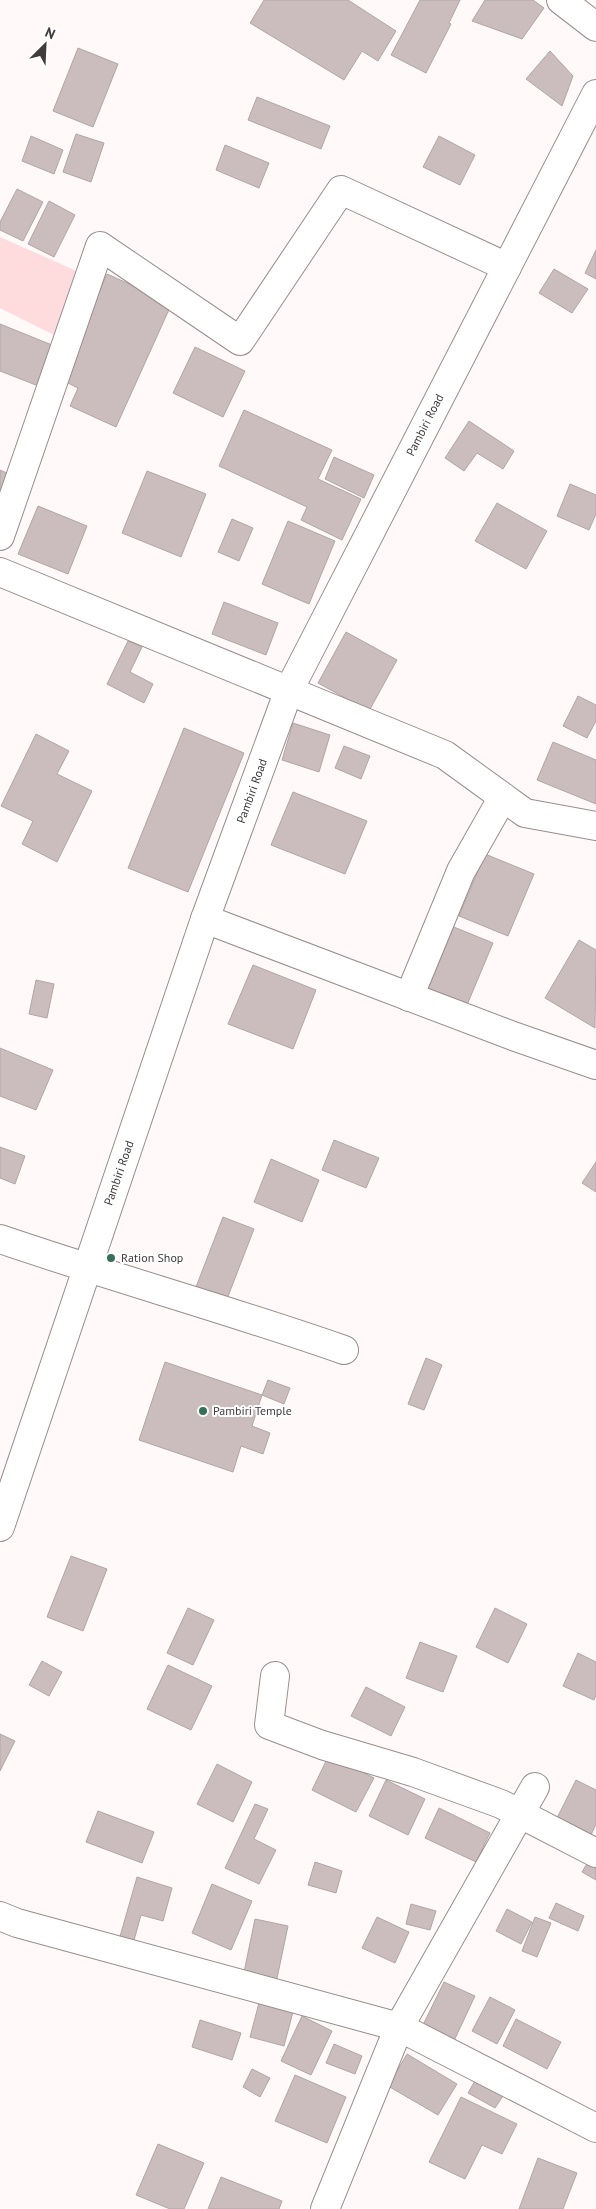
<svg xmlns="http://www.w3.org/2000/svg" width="596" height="2209" viewBox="0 0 596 2209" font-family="'PT Sans',sans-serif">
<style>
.green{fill:#fedcdd}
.building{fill:#cbbdbe;stroke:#b2a5a5}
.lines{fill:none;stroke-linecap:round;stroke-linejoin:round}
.street-casing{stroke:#9a8d8e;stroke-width:30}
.secondary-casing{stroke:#9a8d8e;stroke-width:30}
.street{stroke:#fff;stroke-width:28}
.secondary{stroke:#fff;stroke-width:28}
.poi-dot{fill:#367059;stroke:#fff;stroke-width:2}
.labels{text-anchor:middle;stroke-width:4;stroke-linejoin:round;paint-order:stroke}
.street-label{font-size:12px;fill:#413b3b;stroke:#fff}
.poi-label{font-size:12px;fill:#413b3b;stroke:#fff;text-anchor:start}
</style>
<rect width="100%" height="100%" fill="#fff9f9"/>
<!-- green -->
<polygon class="green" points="0,237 81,273 60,338 0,308"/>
<!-- building -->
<g class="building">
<polygon points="264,0 348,0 396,31 378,61 362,51 344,80 250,23"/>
<polygon points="420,0 460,0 449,23 451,24 426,73 391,55"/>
<polygon points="485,0 533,0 544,8 522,39 472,21"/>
<polygon points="78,48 118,64 93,127 53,111"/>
<polygon points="550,51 573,76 562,106 526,79"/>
<polygon points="257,97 330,126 321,149 248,120"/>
<polygon points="76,134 104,143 91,182 63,172"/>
<polygon points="31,136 63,150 54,174 22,161"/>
<polygon points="439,136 475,155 460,185 423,167"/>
<polygon points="225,145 269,163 259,188 216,170"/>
<polygon points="17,189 43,202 23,241 0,230 0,222"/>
<polygon points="49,201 75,215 54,257 28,244"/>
<polygon points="596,250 596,279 585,273"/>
<polygon points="554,269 588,289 572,313 539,293"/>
<polygon points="107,274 172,303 116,427 70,406 78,388 60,379"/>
<polygon points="0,324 57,347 41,387 0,371"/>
<polygon points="195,347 245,371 223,417 173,393"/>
<polygon points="244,410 332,450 318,479 361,499 342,540 301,520 307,507 219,466"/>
<polygon points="469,421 514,451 503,469 477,453 464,471 445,458"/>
<polygon points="334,457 374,475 364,498 325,479"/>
<polygon points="0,470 9,474 0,495"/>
<polygon points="147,471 206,494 181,557 122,533"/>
<polygon points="570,484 596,495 596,514 589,530 557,516"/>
<polygon points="497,503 547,531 526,569 475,541"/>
<polygon points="38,506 87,526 68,574 18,554"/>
<polygon points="232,519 253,528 239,561 218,552"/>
<polygon points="288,521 335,541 309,604 262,584"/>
<polygon points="224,602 278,623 266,655 212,634"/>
<polygon points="346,632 397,660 369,711 318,683"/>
<polygon points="128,641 142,647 130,672 153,684 144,703 107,684"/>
<polygon points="578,696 596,705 596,721 587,738 563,726"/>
<polygon points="293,723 330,735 319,772 282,760"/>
<polygon points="184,728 244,753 188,892 128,868"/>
<polygon points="36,734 69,751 57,774 92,791 57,862 22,844 33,821 1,806"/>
<polygon points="553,742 596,760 596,804 537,780"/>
<polygon points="344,746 370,756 361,779 335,768"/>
<polygon points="293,792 367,821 345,874 271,845"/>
<polygon points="485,854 534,874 508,936 459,916"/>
<polygon points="449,925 493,943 467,1005 424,987"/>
<polygon points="579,940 596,950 595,1028 545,998"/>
<polygon points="253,965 316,990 293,1049 228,1024"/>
<polygon points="36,980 54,984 47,1018 29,1014"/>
<polygon points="0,1048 53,1070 36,1110 0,1096"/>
<polygon points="334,1140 379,1158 366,1188 322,1170"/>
<polygon points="0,1147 25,1156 15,1184 0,1178"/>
<polygon points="271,1159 319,1180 302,1222 254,1202"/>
<polygon points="596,1162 596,1192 582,1183"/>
<polygon points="223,1217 254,1229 227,1299 196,1287"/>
<polygon points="426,1358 442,1365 424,1410 408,1404"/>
<polygon points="165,1362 262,1395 252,1426 270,1433 263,1454 241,1446 233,1472 139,1440"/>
<polygon points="268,1380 290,1388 284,1404 262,1395"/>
<polygon points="71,1556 107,1569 83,1631 47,1617"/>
<polygon points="188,1608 214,1620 193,1665 167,1653"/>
<polygon points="495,1608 527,1624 508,1663 476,1647"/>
<polygon points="420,1642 457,1656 443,1692 406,1678"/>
<polygon points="578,1653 596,1662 596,1695 594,1700 563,1686"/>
<polygon points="42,1661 62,1672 49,1696 29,1685"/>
<polygon points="168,1665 212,1686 191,1730 147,1709"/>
<polygon points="366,1687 405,1707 391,1736 351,1716"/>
<polygon points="0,1734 15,1741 0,1771"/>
<polygon points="329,1755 374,1778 356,1812 312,1790"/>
<polygon points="217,1764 252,1782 233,1822 197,1804"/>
<polygon points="386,1780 425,1799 408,1835 369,1816"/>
<polygon points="576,1780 596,1790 596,1824 591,1835 557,1818"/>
<polygon points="255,1804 268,1809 254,1839 276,1850 259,1884 225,1868"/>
<polygon points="439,1808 490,1833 476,1862 425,1838"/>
<polygon points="98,1811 154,1832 142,1863 86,1842"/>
<polygon points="592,1855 596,1858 596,1880 582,1872"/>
<polygon points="315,1862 342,1871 336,1893 308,1885"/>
<polygon points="137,1877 172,1888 163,1921 141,1915 133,1944 119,1940"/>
<polygon points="212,1884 252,1901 231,1950 192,1933"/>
<polygon points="556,1903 584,1916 578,1931 549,1918"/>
<polygon points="411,1904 436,1911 430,1930 406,1924"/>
<polygon points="507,1909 532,1922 521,1944 496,1931"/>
<polygon points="377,1917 409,1932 395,1963 362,1948"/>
<polygon points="535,1917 551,1923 537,1957 522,1951"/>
<polygon points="255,1919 288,1926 276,1983 243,1977"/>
<polygon points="444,1982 475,1996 453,2043 421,2029"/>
<polygon points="490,1997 515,2010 497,2044 472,2031"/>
<polygon points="260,1999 294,2008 284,2046 250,2037"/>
<polygon points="302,2016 332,2031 311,2075 281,2061"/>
<polygon points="516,2019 561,2042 547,2069 503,2046"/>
<polygon points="200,2020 241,2033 232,2060 192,2047"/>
<polygon points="334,2044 362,2056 355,2074 326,2063"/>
<polygon points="407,2054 457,2084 438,2115 388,2086"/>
<polygon points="252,2069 270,2078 260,2097 243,2087"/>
<polygon points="295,2075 346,2097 327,2143 275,2121"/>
<polygon points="476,2079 503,2096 495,2108 468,2093"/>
<polygon points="461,2097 517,2124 502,2154 482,2145 465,2179 429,2162"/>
<polygon points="158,2144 204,2163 184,2209 170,2209 136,2195"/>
<polygon points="538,2158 577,2173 563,2209 519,2209"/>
<polygon points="221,2177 282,2201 279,2209 208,2209"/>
</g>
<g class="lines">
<!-- street casing -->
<g class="street-casing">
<g id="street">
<polyline points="0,536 100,246 240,341 341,190 507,267"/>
<polyline points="0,572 445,755 525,813 596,826"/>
<polyline points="205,919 513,1036 596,1065"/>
<polyline points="409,997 461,871 503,797"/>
<path d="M0 1239C114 1278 230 1310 344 1350"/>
<polyline points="0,1527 205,919 289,690 596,94"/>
<polyline points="275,1676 269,1725 322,1745 413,1772 501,1804 596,1853"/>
<polyline points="0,1916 17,1923 399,2027 596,2128"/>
<polyline points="325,2209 399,2027 535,1787"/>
</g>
</g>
<!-- secondary casing -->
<g class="secondary-casing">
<polyline id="secondary" points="561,0 596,27"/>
</g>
<!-- street -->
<use href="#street" class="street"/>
<!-- secondary -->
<use href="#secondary" class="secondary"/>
</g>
<!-- markers -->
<g class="poi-dot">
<circle cx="111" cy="1258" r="5"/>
<circle cx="203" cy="1411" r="5"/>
</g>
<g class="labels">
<!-- street labels -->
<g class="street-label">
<text transform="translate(425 425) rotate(-63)" y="4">Pambiri Road</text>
<text transform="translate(252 791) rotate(-70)" y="4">Pambiri Road</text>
<text transform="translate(119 1173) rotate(-71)" y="4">Pambiri Road</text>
</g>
<!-- poi labels -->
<g class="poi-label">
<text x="121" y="1262">Ration Shop</text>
<text x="213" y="1415">Pambiri Temple</text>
</g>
</g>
<!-- north arrow -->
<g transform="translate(45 45) rotate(24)" stroke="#ffffff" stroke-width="4" paint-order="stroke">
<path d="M0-4L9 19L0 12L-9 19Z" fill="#413b3b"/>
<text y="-8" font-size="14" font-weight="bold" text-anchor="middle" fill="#413b3b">N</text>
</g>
</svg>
